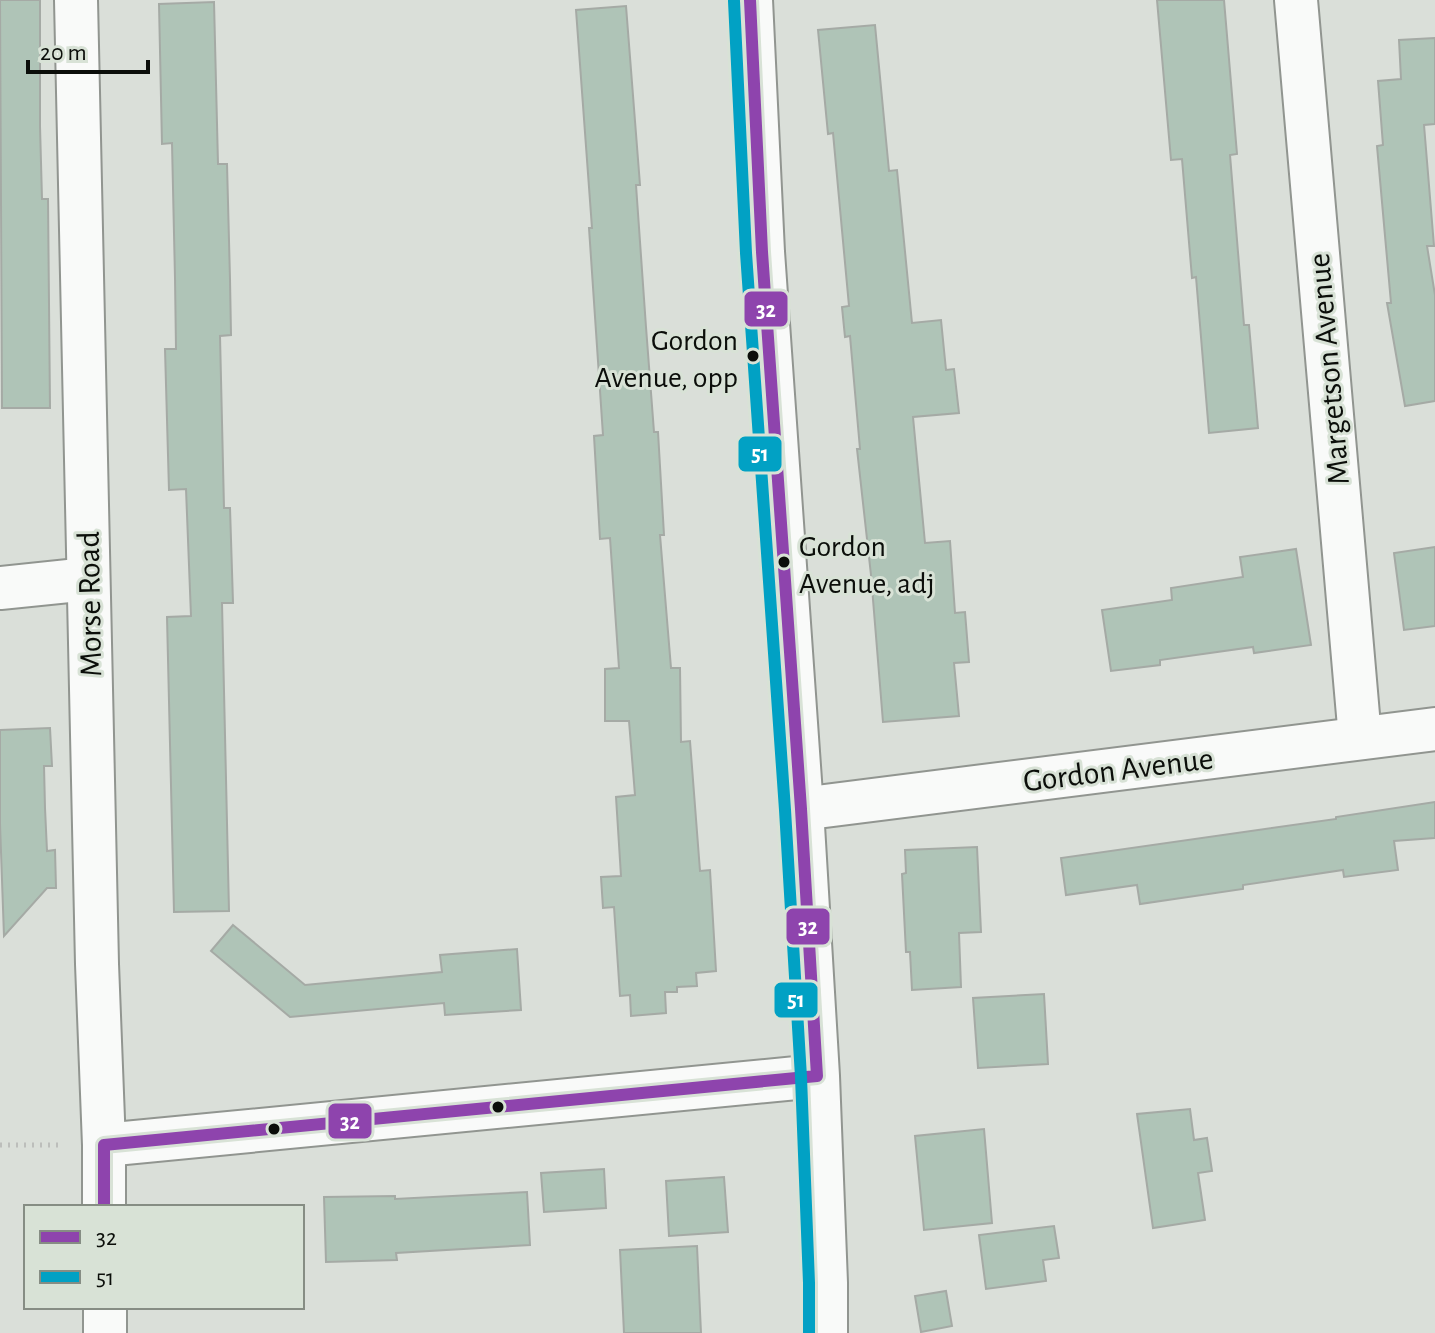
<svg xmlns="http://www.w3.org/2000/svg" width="1435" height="1333" viewBox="0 0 1435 1333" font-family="'Alegreya Sans',sans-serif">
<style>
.building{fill:#afc4b7;stroke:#a5aaa5;stroke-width:2}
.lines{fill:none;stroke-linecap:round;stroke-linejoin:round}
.street-casing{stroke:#919590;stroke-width:46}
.secondary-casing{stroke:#919590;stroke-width:48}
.path{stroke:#bcbebb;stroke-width:5;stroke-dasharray:2 6;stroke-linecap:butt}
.street{stroke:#f9faf9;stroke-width:42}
.secondary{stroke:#f9faf9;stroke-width:44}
.bus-1-casing{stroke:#d8e2d6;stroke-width:18}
.bus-2-casing{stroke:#d8e2d6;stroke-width:18}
.bus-1{stroke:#8e44ad;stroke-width:12}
.bus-2{stroke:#01a1c4;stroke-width:12}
.bus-dot{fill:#0b0e0a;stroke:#d8e2d6;stroke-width:3}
.labels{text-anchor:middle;stroke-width:6;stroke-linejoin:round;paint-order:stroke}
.bus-label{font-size:30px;fill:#0b0e0a;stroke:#d8e2d6;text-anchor:end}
.street-label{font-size:32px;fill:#0b0e0a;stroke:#d8e2d6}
.line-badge{stroke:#d8e2d6;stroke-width:3}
.badge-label{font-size:22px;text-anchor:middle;font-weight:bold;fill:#fff}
</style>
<rect width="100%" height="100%" fill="#dadfd9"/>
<!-- building -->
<g class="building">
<polygon points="0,0 40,0 40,126 42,199 48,199 50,408 2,408"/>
<polygon points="1157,0 1224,0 1237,154 1230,155 1244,325 1249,325 1258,428 1209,433 1196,277 1192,278 1182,159 1171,160"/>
<polygon points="214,2 218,164 227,164 230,279 231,335 220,336 224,508 230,508 233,603 222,603 229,911 174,912 167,617 191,616 186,489 169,490 165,349 176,349 175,278 172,143 162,144 159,4"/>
<polygon points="626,6 640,185 636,185 646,327 654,432 658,432 664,535 660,535 671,668 680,668 681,742 690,741 700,871 710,870 716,971 696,973 697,986 677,987 677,992 665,992 666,1013 631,1016 630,995 620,996 614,907 603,908 601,877 621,876 616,797 635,795 629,721 605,721 605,669 619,668 610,538 600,539 594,436 603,435 589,228 592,228 576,10"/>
<polygon points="875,25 889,171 897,170 912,323 941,320 946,370 954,369 959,413 913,417 925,543 950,541 955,613 965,612 969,662 954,663 959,716 883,722 871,575 857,449 860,449 850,336 845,337 842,307 849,306 833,133 828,134 818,30"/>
<polygon points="1435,38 1435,124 1424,125 1434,246 1427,246 1435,295 1435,401 1405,406 1387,303 1391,303 1377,146 1383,145 1378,81 1401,79 1399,40"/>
<polygon points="1435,547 1435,626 1404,630 1394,553"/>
<polygon points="1296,549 1311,645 1254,653 1253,647 1160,660 1160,665 1111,671 1102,610 1172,600 1171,588 1243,577 1240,557"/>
<polygon points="50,728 52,766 44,766 45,808 47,851 55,850 56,888 47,888 4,936 0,824 0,730"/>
<polygon points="1435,802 1435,838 1394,841 1398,870 1344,877 1343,870 1243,885 1243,889 1140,904 1137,885 1066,895 1061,858 1336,819 1336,817"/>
<polygon points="977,847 981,932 959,933 961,987 912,990 910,952 906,952 902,874 906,873 905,850"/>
<polygon points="233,925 305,985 442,972 440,955 517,949 521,1010 445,1015 444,1003 290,1017 211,951"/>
<polygon points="1044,994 1048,1064 978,1068 973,998"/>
<polygon points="1190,1109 1194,1140 1207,1138 1212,1171 1198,1173 1205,1220 1153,1228 1137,1114"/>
<polygon points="984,1129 992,1223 924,1230 915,1136"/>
<polygon points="604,1169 606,1208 544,1212 541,1173"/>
<polygon points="724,1177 728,1232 669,1236 666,1181"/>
<polygon points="527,1192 530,1245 396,1253 397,1260 326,1262 324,1197 395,1196 395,1199"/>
<polygon points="1054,1226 1059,1258 1043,1260 1046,1281 986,1289 979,1235"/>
<polygon points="697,1246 701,1333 624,1333 620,1250"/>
<polygon points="946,1291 952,1326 921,1332 915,1296"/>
</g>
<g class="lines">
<!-- street casing -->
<g class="street-casing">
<g id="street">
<polyline points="76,0 97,964 104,1145 104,1207"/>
<polyline points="1296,0 1360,738"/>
<polyline points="0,588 88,579"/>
<polyline points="801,809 1435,729"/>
<polyline points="104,1145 817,1076"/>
<polyline points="105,1307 105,1333"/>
</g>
</g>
<!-- secondary casing -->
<g class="secondary-casing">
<polyline id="secondary" points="750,0 762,252 801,809 817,1076 825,1283 825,1333"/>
</g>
<!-- path -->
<polyline class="path" points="0,1145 63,1145"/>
<!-- street -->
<use href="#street" class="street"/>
<!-- secondary -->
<use href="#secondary" class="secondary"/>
<!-- bus-1 casing -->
<g class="bus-1-casing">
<polyline id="bus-1" points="104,1207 104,1145 817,1076 801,809 762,252 750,0"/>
</g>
<!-- bus-2 casing -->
<g class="bus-2-casing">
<polyline id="bus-2" points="734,1 746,253 785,810 801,1077 809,1283 809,1333"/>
</g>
<!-- bus-1 -->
<use href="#bus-1" class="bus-1"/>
<!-- bus-2 -->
<use href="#bus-2" class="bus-2"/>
</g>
<!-- markers -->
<g class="bus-dot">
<circle cx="753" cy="356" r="7"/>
<circle cx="784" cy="562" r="7"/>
<circle cx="498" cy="1107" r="7"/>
<circle cx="274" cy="1129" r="7"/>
</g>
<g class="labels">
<!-- bus labels -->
<g class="bus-label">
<text x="738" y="350">Gordon<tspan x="738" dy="37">Avenue, opp</tspan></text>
<text x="799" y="556" text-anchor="start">Gordon<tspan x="799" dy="37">Avenue, adj</tspan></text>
</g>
<!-- street labels -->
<g class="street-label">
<text transform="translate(1328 369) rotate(-95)" y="11">Margetson Avenue</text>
<text transform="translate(89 604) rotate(-91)" y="11">Morse Road</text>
<text transform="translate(1118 769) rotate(-7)" y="11">Gordon Avenue</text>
</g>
</g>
<g class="line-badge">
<rect x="743" y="290" width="46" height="38" rx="8" fill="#8e44ad"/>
<rect x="737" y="435" width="46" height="38" rx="8" fill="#01a1c4"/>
<rect x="785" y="907" width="46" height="39" rx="8" fill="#8e44ad"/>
<rect x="773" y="981" width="46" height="38" rx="8" fill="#01a1c4"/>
<rect x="327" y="1102" width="46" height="38" rx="8" fill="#8e44ad"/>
</g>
<g class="badge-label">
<text x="766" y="317">32</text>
<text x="760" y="461">51</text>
<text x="808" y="934">32</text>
<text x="796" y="1007">51</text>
<text x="350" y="1129">32</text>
</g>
<!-- legend -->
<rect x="24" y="1205" width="280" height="104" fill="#d8e2d6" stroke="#868d84" stroke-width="2"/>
<rect x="40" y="1231" width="40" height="12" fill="#8e44ad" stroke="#868d84" stroke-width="2"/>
<text x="96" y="1245" font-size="24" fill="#0b0e0a">32</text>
<rect x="40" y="1271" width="40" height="12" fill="#01a1c4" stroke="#868d84" stroke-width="2"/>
<text x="96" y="1285" font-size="24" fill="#0b0e0a">51</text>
<!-- scale -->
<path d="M28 60v12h120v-12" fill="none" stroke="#0b0e0a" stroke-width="4"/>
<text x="40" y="60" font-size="24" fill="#0b0e0a" stroke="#d8e2d6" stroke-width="6" paint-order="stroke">20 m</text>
</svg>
